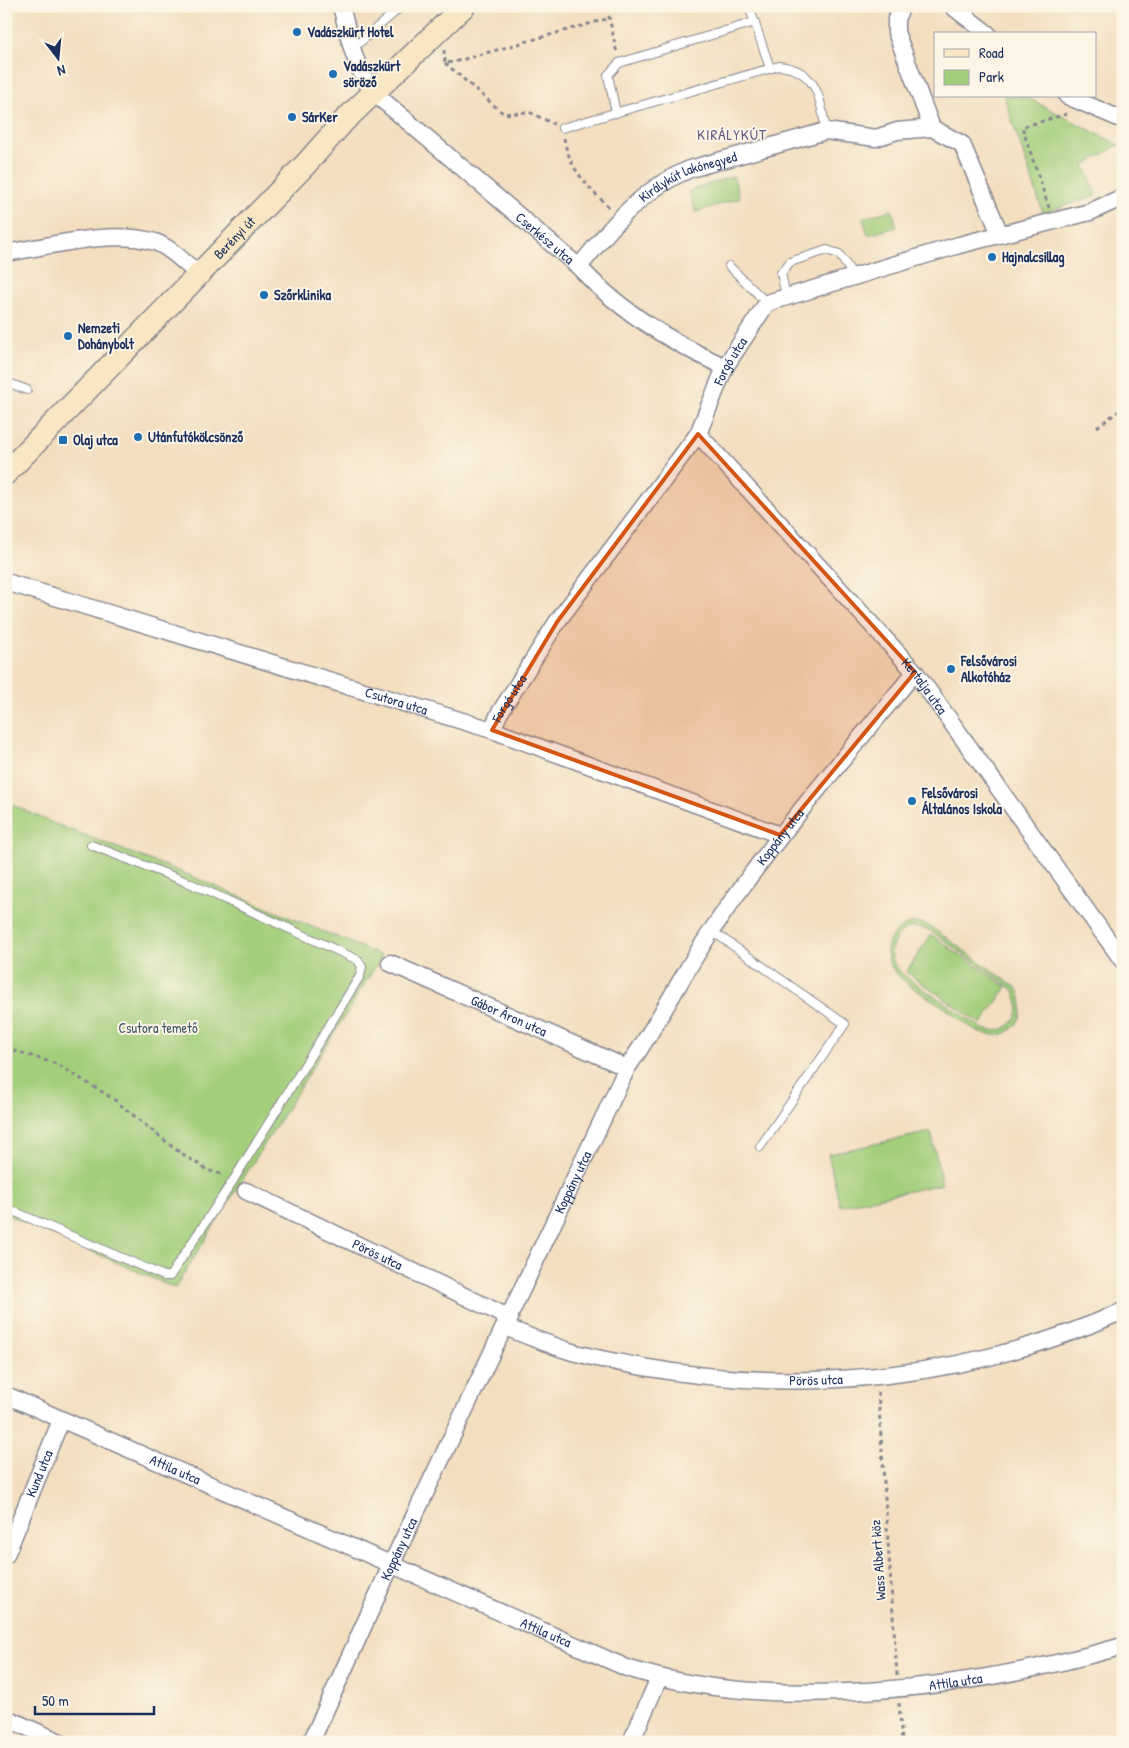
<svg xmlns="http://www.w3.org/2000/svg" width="1129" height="1748" viewBox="0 0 1129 1748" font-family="'Patrick Hand',sans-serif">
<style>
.green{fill:#a3ce7a;stroke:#5f7e6c;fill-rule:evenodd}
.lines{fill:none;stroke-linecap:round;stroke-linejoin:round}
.service-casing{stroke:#87868f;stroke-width:10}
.minor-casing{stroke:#87868f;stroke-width:19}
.secondary-casing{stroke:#87868f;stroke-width:25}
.path{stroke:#87868f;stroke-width:3;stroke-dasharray:4 4;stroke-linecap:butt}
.service{stroke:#fff;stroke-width:8}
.minor{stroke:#fff;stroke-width:16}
.secondary{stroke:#f9e7c3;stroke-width:22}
.marked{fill:#d45514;fill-opacity:0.2;stroke:#d45514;stroke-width:4;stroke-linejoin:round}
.poi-dot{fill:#1f6fb2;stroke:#fcf5e5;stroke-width:2}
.labels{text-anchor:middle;stroke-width:4;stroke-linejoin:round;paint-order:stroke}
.poi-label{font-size:14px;font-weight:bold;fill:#1b2f5e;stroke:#fcf5e5;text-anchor:start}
.street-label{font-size:14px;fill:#1b2f5e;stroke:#fcf5e5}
.park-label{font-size:14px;fill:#3d5765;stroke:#fcf5e5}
.neighbourhood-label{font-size:15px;letter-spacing:1px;fill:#615a87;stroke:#fcf5e5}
</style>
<rect width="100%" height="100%" fill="#fcf5e5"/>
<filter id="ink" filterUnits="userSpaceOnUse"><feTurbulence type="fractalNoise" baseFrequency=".02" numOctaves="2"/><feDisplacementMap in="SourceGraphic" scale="10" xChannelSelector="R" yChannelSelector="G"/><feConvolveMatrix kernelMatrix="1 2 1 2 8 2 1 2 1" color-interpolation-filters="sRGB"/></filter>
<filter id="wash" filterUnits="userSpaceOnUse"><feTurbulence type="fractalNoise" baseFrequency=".0096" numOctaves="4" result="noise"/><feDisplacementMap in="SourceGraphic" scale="20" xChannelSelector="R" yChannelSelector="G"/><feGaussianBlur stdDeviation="1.12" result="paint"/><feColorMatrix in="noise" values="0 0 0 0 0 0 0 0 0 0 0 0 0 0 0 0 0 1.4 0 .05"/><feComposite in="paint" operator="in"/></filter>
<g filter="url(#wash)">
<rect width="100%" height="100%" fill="#f3dec0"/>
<!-- green -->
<g class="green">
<polygon points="1004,96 1024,96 1119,145 1084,165 1097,195 1043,213"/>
<polygon points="733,176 740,198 696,212 689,191"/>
<polygon points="892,210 897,227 868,235 863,218"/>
<polygon points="6,802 55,824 181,872 382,956 175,1288 6,1214"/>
<path d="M911 923H921L931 927 1017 988C1030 1011 1016 1041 986 1034 972 1031 956 1016 944 1007 924 994 877 973 889 942 893 932 901 927 911 923ZM912 927 929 930 1014 990 1019 1007C1015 1026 1002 1034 983 1029 964 1016 945 1003 925 990 916 983 905 978 898 969 884 952 894 933 912 927Z"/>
<polygon points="931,935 1007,987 981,1024 906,972"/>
<polygon points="931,1132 942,1184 840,1206 828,1154"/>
</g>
</g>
<g filter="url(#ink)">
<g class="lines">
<!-- service casing -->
<g class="service-casing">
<g id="service">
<polyline points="749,6 770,68"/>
<polyline points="352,49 402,6"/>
<polyline points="616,113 608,75 619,63 755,22"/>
<path d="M562 128 779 66C818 70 820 99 826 131"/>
<polyline points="729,266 767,303"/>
<polyline points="786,296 781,273 790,262 827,250 839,254 853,275"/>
<polyline points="6,382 27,390"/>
<polyline points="712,931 845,1024 760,1147"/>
<polyline points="6,1208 164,1276 170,1276 234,1179 360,976 362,967 358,960 187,882 91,845"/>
</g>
</g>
<!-- minor casing -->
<g class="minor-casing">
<g id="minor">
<path id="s1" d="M341 6C349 36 354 67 373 92L579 267C618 310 673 343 725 367"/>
<polyline points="902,6 896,19 896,32 932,128 962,144 1000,234"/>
<polyline points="952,6 988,34"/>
<polyline points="1067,96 1123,120"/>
<path d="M6 253C51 246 111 229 155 242 170 247 186 264 198 274"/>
<path id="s2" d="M579 267C611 227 641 189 690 169L826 131 876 138 897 131 932 128"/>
<path id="s3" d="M698 434 915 672 1123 961"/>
<path id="s4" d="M6 582 492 730 780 835"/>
<path id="s5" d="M492 730 499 714 557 622 698 434 725 367 767 303 959 245 1090 212 1123 197"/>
<path id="s6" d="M390 963 627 1068"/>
<path id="s7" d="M246 1191 510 1318"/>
<path id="s8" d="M505 1327C525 1335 545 1343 566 1350 590 1358 617 1362 643 1367 803 1396 974 1378 1123 1311"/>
<path id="s9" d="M6 1395 627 1668C774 1715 977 1688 1123 1646"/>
<path id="s10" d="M6 1555 61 1420"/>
<polyline points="6,1718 60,1742"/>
<path id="s11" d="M311 1742 392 1563 627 1068C658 1024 682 975 712 930 773 839 846 756 915 672"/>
<polyline points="631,1742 659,1678"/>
</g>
</g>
<!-- secondary casing -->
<g class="secondary-casing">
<g id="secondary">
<path id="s12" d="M6 473 305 165 344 121 464 6"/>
</g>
</g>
<!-- path -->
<g class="path">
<polyline points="607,8 617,53"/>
<polyline points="444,50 445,63 454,62 610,18"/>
<polyline points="445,63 504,114 529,112 554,124"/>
<path d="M564 138C569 169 588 187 610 208"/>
<polyline points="1049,208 1022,127 1067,114 1068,112"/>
<polyline points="1097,427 1123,408"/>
<polyline points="6,1048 57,1064 112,1098 175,1149 207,1170 224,1175"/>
<polyline points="878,1392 897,1675"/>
<polyline points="899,1703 902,1742"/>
</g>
<!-- service -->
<use href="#service" class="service"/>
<!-- minor -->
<use href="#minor" class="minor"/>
<!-- secondary -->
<use href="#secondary" class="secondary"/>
</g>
</g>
<!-- marked area -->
<path class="marked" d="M698 434 915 672 780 835 492 730 557 622Z"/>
<!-- markers -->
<g class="poi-dot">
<circle cx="297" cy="32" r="5"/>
<circle cx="333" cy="74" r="5"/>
<circle cx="292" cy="117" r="5"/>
<circle cx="992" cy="257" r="5"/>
<circle cx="264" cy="295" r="5"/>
<circle cx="68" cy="336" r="5"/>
<circle cx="138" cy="437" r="5"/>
<rect x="58" y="435" width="10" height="10" rx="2.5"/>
<circle cx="951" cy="669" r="5"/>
<circle cx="912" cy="801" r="5"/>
</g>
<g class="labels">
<!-- poi labels -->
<g class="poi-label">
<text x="307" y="37">Vadászkürt Hotel</text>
<text x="343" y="71">Vadászkürt<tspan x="343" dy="16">söröző</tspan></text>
<text x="302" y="122">SárKer</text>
<text x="1002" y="262">Hajnalcsillag</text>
<text x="274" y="300">Szőrklinika</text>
<text x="78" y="333">Nemzeti<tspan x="78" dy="16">Dohánybolt</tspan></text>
<text x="148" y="442">Utánfutókölcsönző</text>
<text x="73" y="445">Olaj utca</text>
<text x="961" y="666">Felsővárosi<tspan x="961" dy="16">Alkotóház</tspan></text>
<text x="922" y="798">Felsővárosi<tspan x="922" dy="16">Általános Iskola</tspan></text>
</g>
<!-- street labels -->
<g class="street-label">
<text dy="5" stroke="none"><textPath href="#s2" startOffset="145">Királykút lakónegyed</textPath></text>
<text dy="5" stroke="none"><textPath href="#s12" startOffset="328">Berényi út</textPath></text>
<text dy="5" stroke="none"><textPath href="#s1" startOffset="318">Cserkész utca</textPath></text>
<text dy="5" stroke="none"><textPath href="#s5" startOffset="441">Forgó utca</textPath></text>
<text dy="5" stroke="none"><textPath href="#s3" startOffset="339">Kertalja utca</textPath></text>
<text dy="5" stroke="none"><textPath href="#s5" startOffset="36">Forgó utca</textPath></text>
<text dy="5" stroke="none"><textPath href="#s4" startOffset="408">Csutora utca</textPath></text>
<text dy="5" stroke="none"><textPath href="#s11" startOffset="1022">Koppány utca</textPath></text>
<text dy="5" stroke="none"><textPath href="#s6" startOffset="130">Gábor Áron utca</textPath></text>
<text dy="5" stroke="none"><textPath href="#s11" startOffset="618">Koppány utca</textPath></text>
<text dy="5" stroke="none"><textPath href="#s7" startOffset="146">Pörös utca</textPath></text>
<text dy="5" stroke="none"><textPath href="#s8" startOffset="318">Pörös utca</textPath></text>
<text dy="5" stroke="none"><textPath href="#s9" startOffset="185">Attila utca</textPath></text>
<text dy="5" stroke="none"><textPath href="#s10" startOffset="88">Kund utca</textPath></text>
<text dy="5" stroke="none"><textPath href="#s11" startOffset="212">Koppány utca</textPath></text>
<text transform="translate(878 1560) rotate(-94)" y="5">Wass Albert köz</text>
<text dy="5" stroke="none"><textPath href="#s9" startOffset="590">Attila utca</textPath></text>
<text dy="5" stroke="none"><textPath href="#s9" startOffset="1010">Attila utca</textPath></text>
</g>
<!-- park labels -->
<g class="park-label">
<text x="158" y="1033">Csutora temető</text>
</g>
<!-- neighbourhood labels -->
<g class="neighbourhood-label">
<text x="732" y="140">KIRÁLYKÚT</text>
</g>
</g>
<!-- margin -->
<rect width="1129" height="1748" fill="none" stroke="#fcf5e5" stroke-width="25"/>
<!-- legend -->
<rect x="934" y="32" width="162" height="65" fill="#fcf5e5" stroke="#a2a6af"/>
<rect x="944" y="49" width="25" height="8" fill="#f9e7c3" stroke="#a2a6af"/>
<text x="979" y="58" font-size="15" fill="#1b2f5e">Road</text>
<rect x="944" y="70" width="25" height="15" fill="#a3ce7a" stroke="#a2a6af"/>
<text x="979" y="82" font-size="15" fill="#1b2f5e">Park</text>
<!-- north arrow -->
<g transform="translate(58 58) rotate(164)" stroke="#fcf5e5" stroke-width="4" paint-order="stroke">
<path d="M0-4L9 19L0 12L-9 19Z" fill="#1b2f5e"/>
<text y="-8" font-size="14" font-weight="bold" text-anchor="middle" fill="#1b2f5e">N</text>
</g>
<!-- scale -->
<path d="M35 1706v8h119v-8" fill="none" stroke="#1b2f5e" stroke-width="2.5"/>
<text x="42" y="1706" font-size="15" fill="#1b2f5e" stroke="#fcf5e5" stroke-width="4" paint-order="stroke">50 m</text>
</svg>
